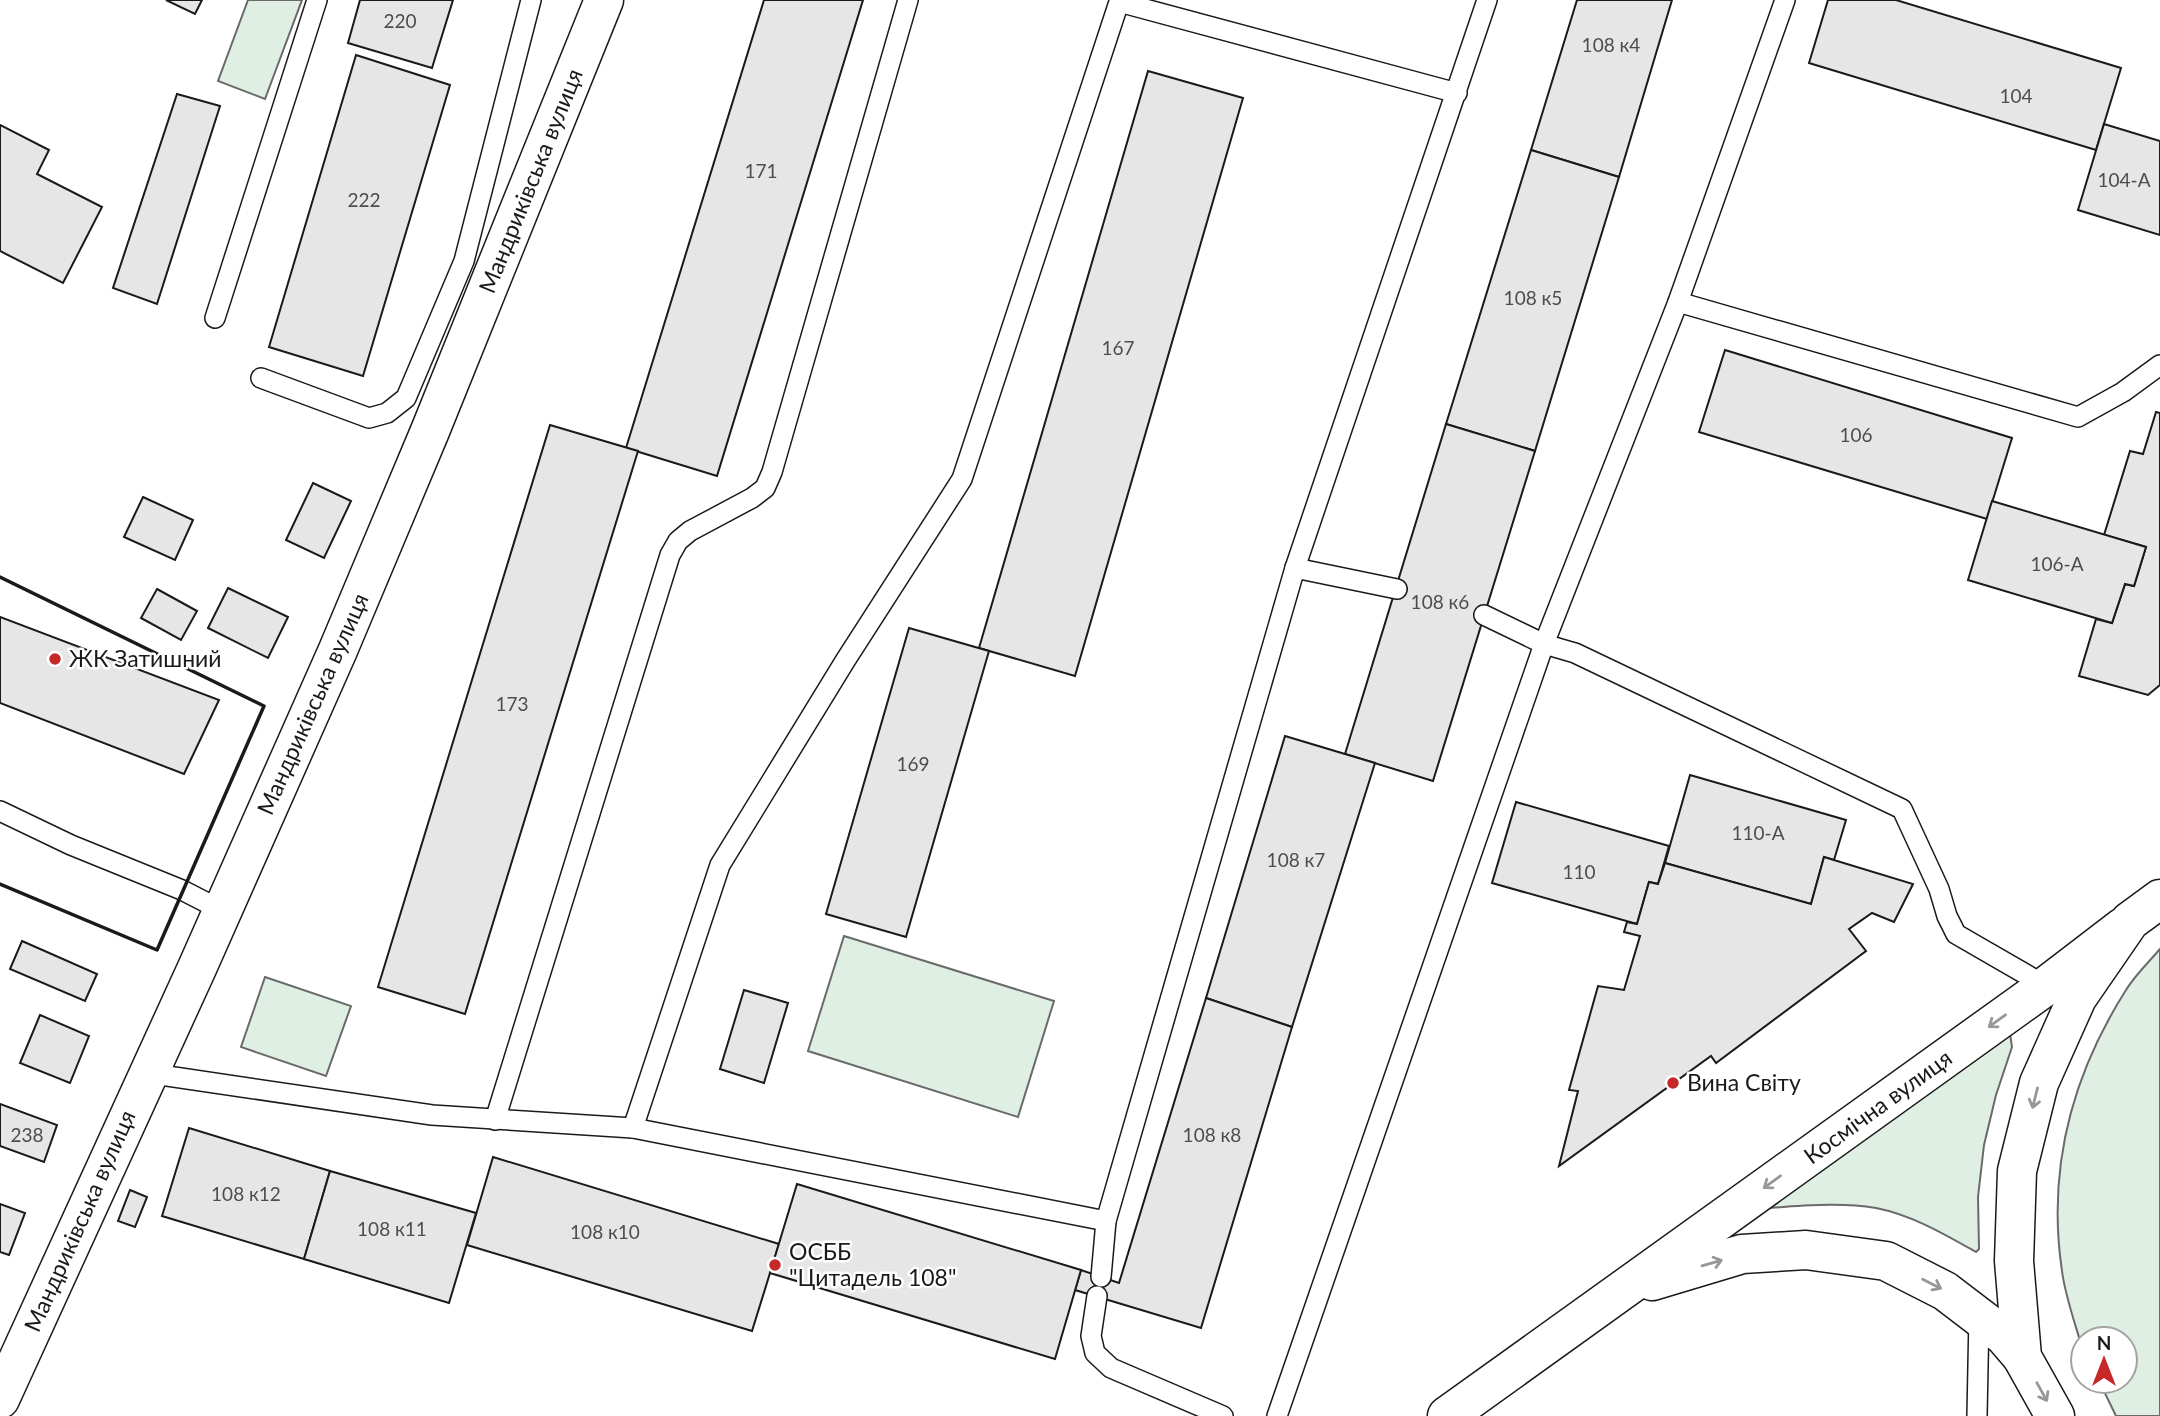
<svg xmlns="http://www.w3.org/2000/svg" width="2160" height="1416" viewBox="0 0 2160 1416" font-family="Lato,sans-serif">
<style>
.green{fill:#e0efe3;stroke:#6a6a6a;stroke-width:2}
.building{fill:#e6e6e6;stroke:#1a1a1a;stroke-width:2}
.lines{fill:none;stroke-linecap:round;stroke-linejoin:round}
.service-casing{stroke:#1a1a1a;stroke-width:22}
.minor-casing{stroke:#1a1a1a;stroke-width:41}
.secondary-casing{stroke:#1a1a1a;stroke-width:41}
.primary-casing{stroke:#1a1a1a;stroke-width:41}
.service{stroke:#fff;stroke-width:19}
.minor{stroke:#fff;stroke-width:38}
.secondary{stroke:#fff;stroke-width:38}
.primary{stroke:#fff;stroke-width:38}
.wall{stroke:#1a1a1a;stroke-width:3.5}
.oneway{stroke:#989898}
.poi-dot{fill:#c62828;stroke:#fff;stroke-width:2.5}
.labels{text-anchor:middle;stroke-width:5;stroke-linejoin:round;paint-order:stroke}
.number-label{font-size:19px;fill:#4d4d4d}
.street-label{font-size:23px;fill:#1a1a1a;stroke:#fff}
.poi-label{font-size:23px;fill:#1a1a1a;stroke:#fff;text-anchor:start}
</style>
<rect width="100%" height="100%" fill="#fff"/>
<!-- green -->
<g class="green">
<polygon points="248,0 302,0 265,99 218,81"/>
<polygon points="844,936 1054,1001 1018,1117 808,1051"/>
<path d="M2160 949V1416H2116L2099 1381H2125V1339H2083V1349L2081 1344C2074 1320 2065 1295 2062 1271 2047 1170 2072 1075 2126 990 2135 975 2149 962 2160 949Z"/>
<polygon points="265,977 351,1006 326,1076 241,1047"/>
<path d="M2009 1027 2012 1047 1996 1095 1984 1145 1978 1197 1979 1249 1976 1252C1944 1234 1912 1215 1876 1208 1839 1202 1802 1206 1766 1208Z"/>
</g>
<!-- building -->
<g class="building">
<polygon points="166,0 202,0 195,14"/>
<polygon points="360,0 453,0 432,68 348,43"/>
<polygon points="764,0 863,0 717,476 626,448"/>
<polygon points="1577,0 1672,0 1619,177 1531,150"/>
<polygon points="1828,0 1896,0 2121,68 2096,150 1809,63"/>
<polygon points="356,55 450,85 363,376 269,347"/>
<polygon points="1148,71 1243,98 1075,676 979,648"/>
<polygon points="177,94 220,106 157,304 113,288"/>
<polygon points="2104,124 2160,141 2160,235 2078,210"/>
<polygon points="0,125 49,150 37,174 102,207 63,283 0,251"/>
<polygon points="1531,150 1619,177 1535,451 1446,424"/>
<polygon points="1725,350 2012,438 1987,519 1699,432"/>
<polygon points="2156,412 2160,413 2160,685 2148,695 2079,676 2096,619 2112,623 2125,584 2134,586 2146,547 2104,535 2130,451 2143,454"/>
<polygon points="1446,424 1535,451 1433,781 1345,754"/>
<polygon points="550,425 638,451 465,1014 378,987"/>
<polygon points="313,483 351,501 324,558 286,540"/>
<polygon points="143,497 193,520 175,560 124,537"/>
<polygon points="1992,501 2146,547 2134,586 2125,584 2112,623 1968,580"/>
<polygon points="228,588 288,617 268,658 208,628"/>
<polygon points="157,589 197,611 181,640 141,618"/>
<polygon points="0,617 219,700 184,774 0,703"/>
<polygon points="909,628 989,651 906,937 826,914"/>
<polygon points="1285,736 1375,763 1292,1027 1206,998"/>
<polygon points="1690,775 1846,820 1834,860 1824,857 1811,904 1665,863"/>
<polygon points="1516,802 1669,846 1658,884 1649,882 1637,924 1492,883"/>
<polygon points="1824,857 1913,884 1894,922 1872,913 1849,929 1866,951 1716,1063 1711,1056 1559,1166 1578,1091 1569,1090 1598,986 1624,990 1640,936 1624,932 1627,922 1637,924 1649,882 1658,884 1665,863 1811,904"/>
<polygon points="22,941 97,974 85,1001 10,969"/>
<polygon points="744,990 788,1003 764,1083 720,1069"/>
<polygon points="1206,998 1292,1027 1201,1328 1075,1290 1081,1270 1119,1283"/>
<polygon points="40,1015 89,1036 70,1083 20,1063"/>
<polygon points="0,1104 57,1125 44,1162 0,1146"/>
<polygon points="189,1128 330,1171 304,1259 162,1216"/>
<polygon points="493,1157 779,1244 752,1331 467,1245"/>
<polygon points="330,1171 476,1213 449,1303 304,1259"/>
<polygon points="797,1184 1081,1270 1055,1359 770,1273"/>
<polygon points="130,1190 147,1197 135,1227 118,1221"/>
<polygon points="0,1204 25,1213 9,1255 0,1252"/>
</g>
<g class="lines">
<!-- service casing -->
<g class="service-casing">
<g id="service">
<polyline points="1678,302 2078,417 2123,392 2160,365"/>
<polyline points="215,318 317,0"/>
<polyline points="261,378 369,418 387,413 406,398 464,261 531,0"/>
<polyline points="1295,568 1397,589"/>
<polyline points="1484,615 1544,644 1575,653 1902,809 1939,889 1947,916 1956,934 2046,986"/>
<polyline points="0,811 71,845 182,890 221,910"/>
<polyline points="147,1073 432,1115 633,1128 1106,1221"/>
<polyline points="495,1120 670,555 678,541 690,531 752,498 765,488 772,472 908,0"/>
<polyline points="633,1128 720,865 845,661 962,479 1119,2 1457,93"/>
<polyline points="1101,1277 1106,1221 1295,568 1487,0"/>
<polyline points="1097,1296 1091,1336 1095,1353 1111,1368 1223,1416"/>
<polyline points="1277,1416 1544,644 1678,302 1785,0"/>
<polyline points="1977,1416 1979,1316"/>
</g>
</g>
<!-- minor casing -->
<g class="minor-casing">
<polyline id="minor" points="0,1399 197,968 338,650 430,431 604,0"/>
</g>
<!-- secondary casing -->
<g class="secondary-casing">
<g id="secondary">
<polyline points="1652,1281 1742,1254 1806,1250 1886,1261 1945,1291 2004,1336 2022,1357"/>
<polyline points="1447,1416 2046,986 2123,927"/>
</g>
</g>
<!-- primary casing -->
<g class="primary-casing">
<polyline id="primary" points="2055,1416 2022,1357 2014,1261 2017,1171 2039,1083 2077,998 2130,921 2160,899"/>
</g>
<!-- service -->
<use href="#service" class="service"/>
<!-- minor -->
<use href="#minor" class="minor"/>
<!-- secondary -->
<use href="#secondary" class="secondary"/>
<!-- primary -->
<use href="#primary" class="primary"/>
<!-- wall -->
<polyline class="wall" points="0,577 264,706 157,950 0,884"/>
</g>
<!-- one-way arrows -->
<defs><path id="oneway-shaft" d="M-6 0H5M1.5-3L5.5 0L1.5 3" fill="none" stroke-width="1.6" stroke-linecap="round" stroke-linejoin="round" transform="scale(1.75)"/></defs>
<g class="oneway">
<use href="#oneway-shaft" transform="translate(1997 1021) rotate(144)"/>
<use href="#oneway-shaft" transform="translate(2035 1098) rotate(104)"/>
<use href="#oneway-shaft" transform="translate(1772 1182) rotate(144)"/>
<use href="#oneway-shaft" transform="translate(1712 1263) rotate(-16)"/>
<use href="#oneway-shaft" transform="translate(1932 1284) rotate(27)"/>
<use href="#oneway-shaft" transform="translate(2042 1392) rotate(61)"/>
</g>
<!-- markers -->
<g class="poi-dot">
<circle cx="55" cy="659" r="7"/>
<circle cx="1673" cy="1083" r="7"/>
<circle cx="775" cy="1265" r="7"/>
</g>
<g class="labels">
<!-- number labels -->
<g class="number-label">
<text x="400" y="28">220</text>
<text x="1611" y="52">108 к4</text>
<text x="2016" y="103">104</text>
<text x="761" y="178">171</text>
<text x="2124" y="187">104-А</text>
<text x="364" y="207">222</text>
<text x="1533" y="305">108 к5</text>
<text x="1118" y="355">167</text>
<text x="1856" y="442">106</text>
<text x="2057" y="571">106-А</text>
<text x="1440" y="609">108 к6</text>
<text x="512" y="711">173</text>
<text x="913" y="771">169</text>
<text x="1758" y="840">110-А</text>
<text x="1296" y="867">108 к7</text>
<text x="1579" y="879">110</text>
<text x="27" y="1142">238</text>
<text x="1212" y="1142">108 к8</text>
<text x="246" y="1201">108 к12</text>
<text x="392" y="1236">108 к11</text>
<text x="605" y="1239">108 к10</text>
</g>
<!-- street labels -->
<g class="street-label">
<text transform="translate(531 181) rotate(-68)" y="8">Мандриківська вулиця</text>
<text transform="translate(313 704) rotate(-66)" y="8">Мандриківська вулиця</text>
<text transform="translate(1878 1107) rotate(-36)" y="8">Космічна вулиця</text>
<text transform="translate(80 1221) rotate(-66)" y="8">Мандриківська вулиця</text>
</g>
<!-- poi labels -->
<g class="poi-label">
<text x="69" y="667">ЖК Затишний</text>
<text x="1687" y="1091">Вина Світу</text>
<text x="789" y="1260">ОСББ<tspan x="789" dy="26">"Цитадель 108"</tspan></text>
</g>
</g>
<!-- north arrow -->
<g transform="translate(2104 1360)"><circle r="33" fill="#ffffff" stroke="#a3a3a3" stroke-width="2"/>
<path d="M0-5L12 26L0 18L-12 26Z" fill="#c62828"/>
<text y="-10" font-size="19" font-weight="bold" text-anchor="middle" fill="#1a1a1a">N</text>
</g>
</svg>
